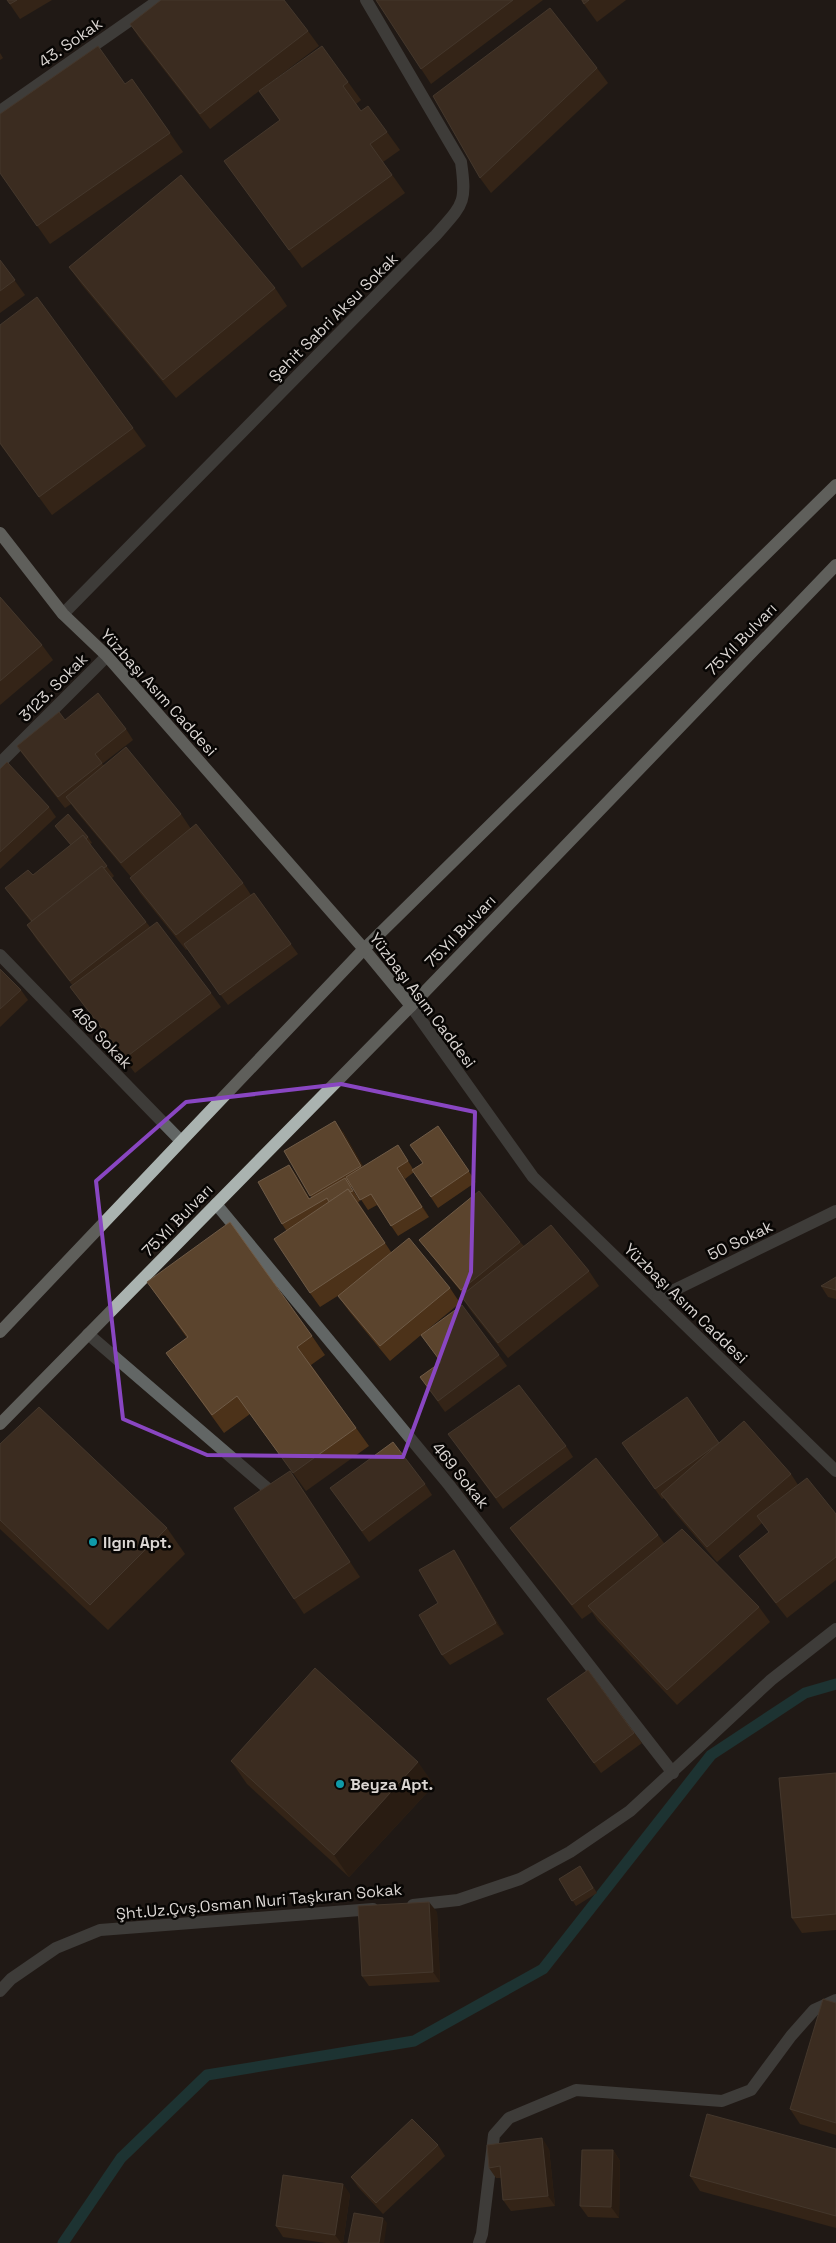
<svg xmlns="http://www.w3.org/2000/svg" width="836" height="2243" viewBox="0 0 836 2243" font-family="'Space Grotesk',sans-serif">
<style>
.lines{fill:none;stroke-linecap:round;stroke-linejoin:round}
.stream{stroke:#1a5254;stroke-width:11}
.minor{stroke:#626665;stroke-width:12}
.major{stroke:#aab3b0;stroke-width:12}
.wall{fill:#4c3219}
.shaded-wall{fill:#34210f}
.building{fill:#5b442d;stroke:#6f5b47}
.marked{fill:none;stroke:#8946c2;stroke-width:4;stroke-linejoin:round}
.culture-dot{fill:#0f9aa8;stroke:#080604;stroke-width:2}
.labels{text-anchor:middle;stroke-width:5;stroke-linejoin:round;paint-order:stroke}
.street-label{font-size:16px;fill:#dbd6d3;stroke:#080604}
.poi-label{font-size:16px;font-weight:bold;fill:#dbd6d3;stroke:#080604;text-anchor:start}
</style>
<rect width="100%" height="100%" fill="#211a15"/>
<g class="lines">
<!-- stream -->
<polyline class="stream" points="63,2243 121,2158 207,2075 414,2041 543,1969 711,1755 805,1693 836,1684"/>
<!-- minor -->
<g class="minor">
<polyline points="0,111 159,0"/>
<path d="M63 614 436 235C463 204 467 204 461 162L366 0"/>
<polyline points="0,763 107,656"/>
<polyline points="0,955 181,1141"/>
<polyline points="411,1006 533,1177 836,1471"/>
<polyline points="216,1204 449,1485 673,1773"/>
<polyline points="658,1298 836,1211"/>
<polyline points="88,1334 274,1494"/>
<polyline points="413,1905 458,1900 520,1879 570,1852 630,1811 771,1680 836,1629"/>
<polyline points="0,1991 11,1979 56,1948 100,1930 373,1909"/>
<polyline points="479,2243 482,2234 494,2135 509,2118 576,2090 722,2101 751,2090 791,2036 814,2010 836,2000"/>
</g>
<!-- major -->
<g class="major">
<polyline points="0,533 63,614 107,656 364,949 411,1006"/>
<polyline points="0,1332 364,949 836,485"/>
<polyline points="0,1424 411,1006 836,565"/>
</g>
</g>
<!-- wall -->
<g class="wall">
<polygon points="7,0 52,0 20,19"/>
<polygon points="376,0 543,0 431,84"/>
<polygon points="581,0 626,0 597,22"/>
<polygon points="130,24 308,31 319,46 262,89 348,82 361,100 356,104 361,111 387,132 400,150 383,162 405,193 302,268 224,161 280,121 259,91 210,129 140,39"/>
<polygon points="0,53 3,58 0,60"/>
<polygon points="597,68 608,83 491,193 480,178"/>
<polygon points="132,79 183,152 50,244 0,173"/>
<polygon points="0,260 25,295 0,313"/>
<polygon points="69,267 275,288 287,306 176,398 82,285"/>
<polygon points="0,325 133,428 146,446 52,515 0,444"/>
<polygon points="0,597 42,645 53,660 0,705"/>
<polygon points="65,720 126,729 133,740 102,764 104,765 181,814 191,829 243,883 251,895 254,893 298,954 228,1005 187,949 186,950 140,893 131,877 76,811 71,804 65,808 24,756 17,746"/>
<polygon points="0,769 49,807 56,817 0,869"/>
<polygon points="55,826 88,837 92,843 90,844 114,876 112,878 150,927 211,993 221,1007 135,1073 81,1002 70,987 73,986 37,940 27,925 31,922 5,888 33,875 71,845"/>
<polygon points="0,969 21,990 28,1000 0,1027"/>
<polygon points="438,1126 476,1182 438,1208 414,1172 405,1179 429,1217 398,1236 377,1205 368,1210 352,1186 351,1187 360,1201 358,1202 391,1252 450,1288 460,1303 426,1331 499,1355 507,1366 445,1412 420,1377 441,1362 421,1335 390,1361 349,1311 338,1296 344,1292 320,1307 310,1293 286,1230 282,1224 289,1165 296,1175 310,1199 312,1198 284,1151 343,1132 363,1167 405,1156 413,1169 423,1163"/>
<polygon points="419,1240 520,1242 524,1246 589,1271 599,1286 508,1358 471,1311 461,1296 463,1294 427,1250"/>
<polygon points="836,1277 836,1299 828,1297 821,1286"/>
<polygon points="147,1282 312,1336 325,1355 311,1365 369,1446 306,1491 250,1414 224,1433 166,1353 187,1338"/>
<polygon points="622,1443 719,1443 791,1474 798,1485 836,1514 836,1580 787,1618 749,1570 739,1556 769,1532 762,1523 717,1562 671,1508 664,1498 662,1499"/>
<polygon points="0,1444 167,1528 185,1554 108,1630 0,1529"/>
<polygon points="456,1445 566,1446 573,1457 503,1509"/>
<polygon points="290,1471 360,1577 304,1614 294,1599"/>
<polygon points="425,1484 432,1495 369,1542 330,1488"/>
<polygon points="510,1528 658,1535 664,1543 759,1607 770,1622 677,1705 598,1621 592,1612 582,1619 521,1543"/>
<polygon points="461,1561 504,1634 450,1665 442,1655 438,1603"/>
<polygon points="588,1670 642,1743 601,1773 547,1699"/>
<polygon points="231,1761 434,1785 349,1877 247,1784"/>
<polygon points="836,1773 836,1930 802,1933 792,1918"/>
<polygon points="580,1866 597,1893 576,1906 559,1879"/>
<polygon points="437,1912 440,1982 369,1986 362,1976"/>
<polygon points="836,2003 836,2135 800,2124 790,2109"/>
<polygon points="438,2145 445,2156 383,2214 358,2187 351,2177"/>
<polygon points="549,2149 555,2206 511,2211 503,2200 501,2178 496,2178 489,2168"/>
<polygon points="836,2149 836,2228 700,2191 690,2176"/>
<polygon points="613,2150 620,2161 619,2218 588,2217 580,2206"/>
<polygon points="350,2194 343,2243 326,2243 283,2237 276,2226"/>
</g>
<!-- shaded-wall -->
<g class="shaded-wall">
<polygon points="335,1121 343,1132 369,1176 361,1166"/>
<polygon points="289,1165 296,1175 314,1206 309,1199"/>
<polygon points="397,1168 405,1179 429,1217 422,1207"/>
<polygon points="290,1471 301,1486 360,1577 350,1562"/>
<polygon points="454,1550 461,1561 504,1634 496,1623"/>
<polygon points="418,1762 434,1785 349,1877 334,1855"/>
<polygon points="429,1902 437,1912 440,1982 433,1972"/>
<polygon points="542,2138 549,2149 555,2206 548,2196"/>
<polygon points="613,2150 620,2161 619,2218 611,2207"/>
<polygon points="343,2184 350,2194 343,2243 341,2243 335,2235"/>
<polygon points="383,2218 387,2223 384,2243 379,2243"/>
</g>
<!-- building -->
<g class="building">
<polygon points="7,0 17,0 10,4"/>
<polygon points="161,0 284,0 308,31 200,114 130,24"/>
<polygon points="376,0 513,0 421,69"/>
<polygon points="582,0 589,0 584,4"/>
<polygon points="550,8 597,68 480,178 433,96"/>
<polygon points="98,46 125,84 132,79 170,133 37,226 0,173 0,114"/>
<polygon points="322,46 348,82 343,86 361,111 368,106 387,132 370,144 392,175 289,250 224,161 280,120 259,91"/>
<polygon points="181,175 275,288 163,380 69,267"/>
<polygon points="0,260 15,280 0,291"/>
<polygon points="37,297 133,428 39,497 0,443 0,325"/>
<polygon points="0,597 42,645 0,681"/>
<polygon points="98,693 126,729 95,754 102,763 58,797 17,746 59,712 65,720"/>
<polygon points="126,747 181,814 121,863 66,797"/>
<polygon points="7,762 49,807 0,852 0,769"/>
<polygon points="68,814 88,837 86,839 83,835 71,845 55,826"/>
<polygon points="196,824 243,883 176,935 130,878"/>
<polygon points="83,835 107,866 104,868 102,866 32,921 5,888 28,870 33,875"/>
<polygon points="102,866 146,922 70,981 27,925"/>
<polygon points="254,893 291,944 220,995 184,944"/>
<polygon points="157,922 211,993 125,1058 70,987"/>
<polygon points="0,969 21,990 0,1009"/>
<polygon points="335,1121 361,1166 310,1196 284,1151"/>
<polygon points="438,1126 469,1171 431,1197 412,1170 423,1163 410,1145"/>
<polygon points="398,1145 408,1161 397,1168 422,1207 391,1226 371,1194 360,1200 346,1177"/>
<polygon points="289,1165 309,1199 345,1178 353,1191 350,1192 348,1189 329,1202 327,1198 282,1224 258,1182"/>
<polygon points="348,1189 385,1243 310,1293 274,1239"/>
<polygon points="479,1191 520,1242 461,1290 419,1240"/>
<polygon points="230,1222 312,1336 297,1347 356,1428 293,1473 237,1396 212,1415 166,1353 188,1337 147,1282"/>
<polygon points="551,1225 589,1271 498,1343 461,1296"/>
<polygon points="409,1238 450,1288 380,1346 338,1296"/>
<polygon points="836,1277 836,1290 821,1286"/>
<polygon points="462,1305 499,1355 438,1401 420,1377 441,1362 421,1335"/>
<polygon points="519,1385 566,1446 496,1498 448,1434"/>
<polygon points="687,1397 719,1443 655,1489 622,1443"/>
<polygon points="39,1407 167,1528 90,1605 0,1520 0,1444"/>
<polygon points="744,1421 791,1474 707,1547 661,1494"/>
<polygon points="393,1442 425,1484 362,1531 330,1488"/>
<polygon points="596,1458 658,1535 572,1605 510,1528"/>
<polygon points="290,1471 350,1562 294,1599 234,1508"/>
<polygon points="807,1478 836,1514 836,1557 776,1603 739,1556 769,1532 757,1516"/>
<polygon points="682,1529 759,1607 667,1690 588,1606"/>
<polygon points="454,1550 496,1623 442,1655 419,1615 438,1603 419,1570"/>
<polygon points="315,1668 418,1762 334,1855 231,1761"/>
<polygon points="588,1670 634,1733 594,1763 547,1699"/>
<polygon points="836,1773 836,1914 792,1918 779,1778"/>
<polygon points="580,1866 593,1888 572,1901 559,1879"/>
<polygon points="429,1902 433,1972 362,1976 358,1906"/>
<polygon points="823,1999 836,2003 836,2123 790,2109"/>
<polygon points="707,2114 836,2149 836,2216 690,2176"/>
<polygon points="412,2119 438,2145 376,2203 351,2177"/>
<polygon points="542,2138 548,2196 503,2200 500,2166 489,2168 487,2145"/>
<polygon points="582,2150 613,2150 611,2207 580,2206"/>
<polygon points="283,2175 343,2184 335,2235 276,2226"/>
<polygon points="354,2213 383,2218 379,2243 348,2243"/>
</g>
<!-- marked area -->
<path d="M0 0H836V2243H0ZM341 1084 475 1112 471 1272 403 1457 207 1455 123 1419 96 1181 186 1102Z" fill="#211a15" fill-opacity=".55" fill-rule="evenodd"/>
<path class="marked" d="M341 1084 475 1112 471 1272 403 1457 207 1455 123 1419 96 1181 186 1102Z"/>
<!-- markers -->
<g class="culture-dot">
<circle cx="93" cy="1542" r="5"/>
<circle cx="340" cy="1784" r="5"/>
</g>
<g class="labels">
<!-- street labels -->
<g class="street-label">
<text transform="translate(70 42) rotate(-35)" y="6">43. Sokak</text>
<text transform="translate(333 317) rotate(-45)" y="6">Şehit Sabri Aksu Sokak</text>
<text transform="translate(741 639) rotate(-46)" y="6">75.Yıl Bulvarı</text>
<text transform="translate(53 687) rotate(-45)" y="6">3123. Sokak</text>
<text transform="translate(159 692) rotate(48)" y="6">Yüzbaşı Asım Caddesi</text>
<text transform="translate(460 931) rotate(-46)" y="6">75.Yıl Bulvarı</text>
<text transform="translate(423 1000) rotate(53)" y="6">Yüzbaşı Asım Caddesi</text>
<text transform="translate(102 1037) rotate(46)" y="6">469 Sokak</text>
<text transform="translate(177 1220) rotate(-46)" y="6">75.Yıl Bulvarı</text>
<text transform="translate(740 1240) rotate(-26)" y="6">50 Sokak</text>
<text transform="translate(686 1303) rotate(44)" y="6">Yüzbaşı Asım Caddesi</text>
<text transform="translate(461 1475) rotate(51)" y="6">469 Sokak</text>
<text transform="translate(259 1901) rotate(-5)" y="6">Şht.Uz.Çvş.Osman Nuri Taşkıran Sokak</text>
</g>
<!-- poi labels -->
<g class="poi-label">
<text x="103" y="1548">Ilgın Apt.</text>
<text x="350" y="1790">Beyza Apt.</text>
</g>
</g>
</svg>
